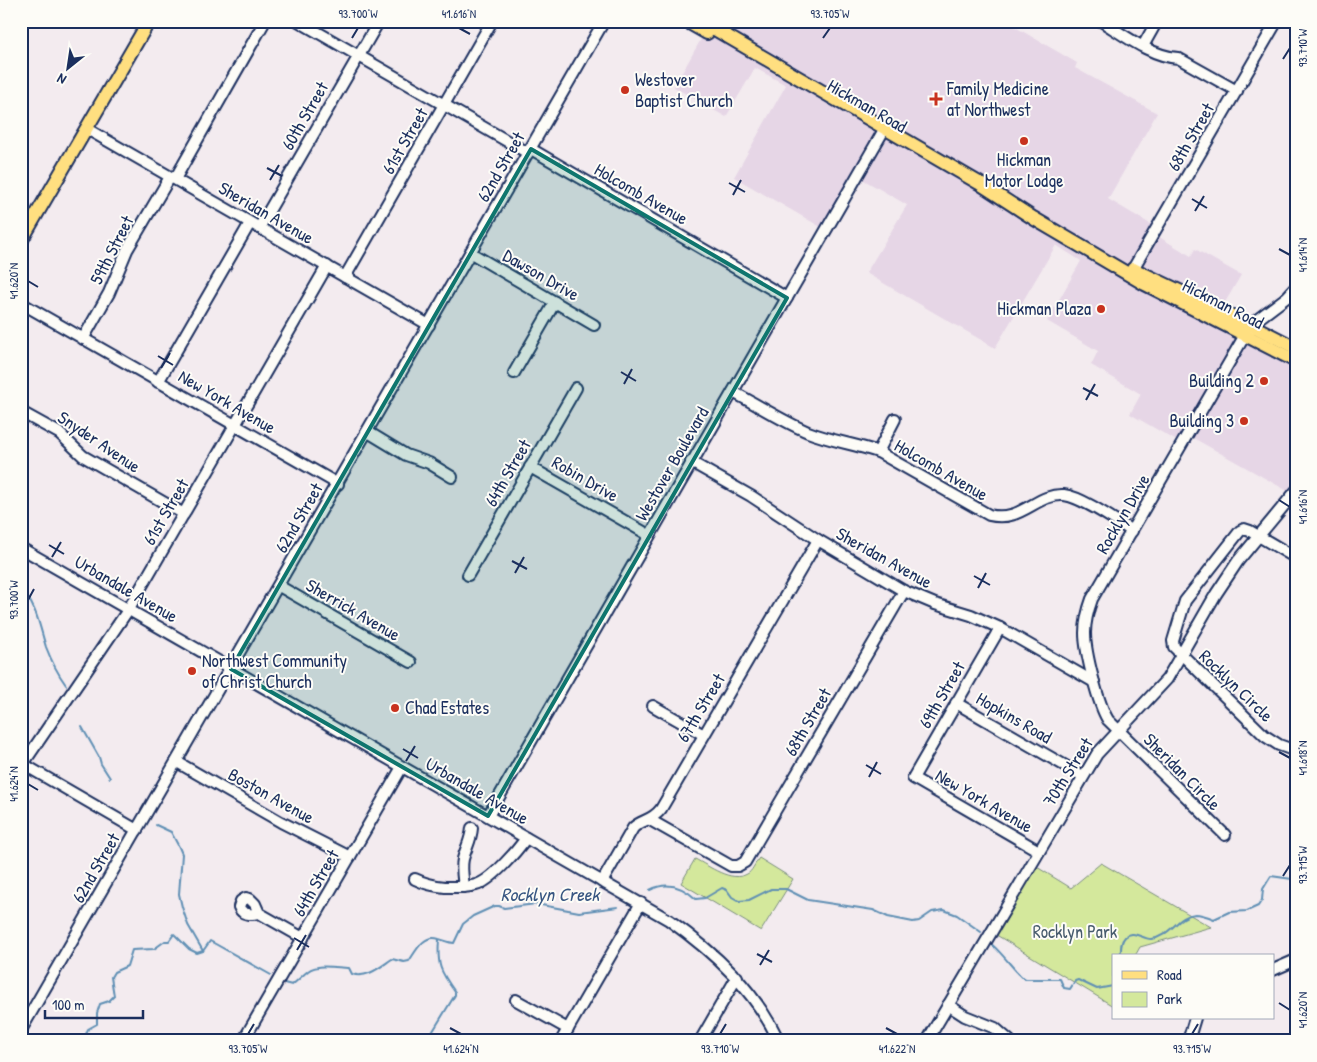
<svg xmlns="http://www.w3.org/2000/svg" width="1317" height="1062" viewBox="0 0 1317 1062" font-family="'Patrick Hand',sans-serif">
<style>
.built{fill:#e6d6e6}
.green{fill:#d4e89c;stroke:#788c7d}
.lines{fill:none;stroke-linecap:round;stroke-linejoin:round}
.stream{stroke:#5f8fb4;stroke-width:2}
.minor-casing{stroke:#1b2f5e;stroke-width:14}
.major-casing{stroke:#1b2f5e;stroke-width:16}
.minor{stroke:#fdfcf7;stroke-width:10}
.major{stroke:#ffdf80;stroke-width:12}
.marked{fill:#0f766e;fill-opacity:0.2;stroke:#0f766e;stroke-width:4;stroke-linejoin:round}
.ticks{fill:none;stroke:#1b2f5e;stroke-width:2}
.poi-dot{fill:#c8321e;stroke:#fdfcf7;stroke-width:2}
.labels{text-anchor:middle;stroke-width:4;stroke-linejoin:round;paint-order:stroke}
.poi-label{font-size:18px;fill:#1b2f5e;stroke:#fdfcf7;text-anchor:start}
.street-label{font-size:18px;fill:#1b2f5e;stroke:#fdfcf7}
.park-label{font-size:18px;fill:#495d6e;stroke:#fdfcf7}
.water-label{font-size:19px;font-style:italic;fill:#385782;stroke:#fdfcf7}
.neatline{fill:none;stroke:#1b2f5e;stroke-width:2}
.ticks-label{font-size:12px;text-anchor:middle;fill:#1b2f5e}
</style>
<rect width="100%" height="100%" fill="#f3ebef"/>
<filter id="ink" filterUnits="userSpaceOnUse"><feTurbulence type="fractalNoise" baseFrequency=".02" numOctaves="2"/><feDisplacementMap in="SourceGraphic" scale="10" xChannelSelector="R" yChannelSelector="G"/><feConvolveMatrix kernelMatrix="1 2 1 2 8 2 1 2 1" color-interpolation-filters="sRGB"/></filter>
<g filter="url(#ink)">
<!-- built -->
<polygon class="built" points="716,21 1005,21 1077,63 1075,68 1157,113 1108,199 1157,228 1154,234 1186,253 1191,256 1195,249 1241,275 1220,311 1108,257 1296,361 1296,504 1289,499 1293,494 1188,435 1182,444 1130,414 1141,394 1091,365 1098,351 1047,321 1081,261 1056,245 995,348 866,273 907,205 857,176 826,230 734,177 786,85 755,68 726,117 674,87 705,32 979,192 1011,208 712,28"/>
<!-- green -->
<g class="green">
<path d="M759 858 793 879 761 931 681 883 695 859C709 866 731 883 747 874 752 872 755 863 759 858Z"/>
<polygon points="1101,863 1211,927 1140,947 1135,956 1113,956 1113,1006 998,936 990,935 1032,864 1071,888"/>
</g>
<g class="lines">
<!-- stream -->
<g class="stream">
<path d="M21 590C36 603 40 628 46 647 51 660 58 674 66 685"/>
<polyline points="82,727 99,757 101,764 110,778"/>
<polyline points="156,825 171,832 179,847 182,854 179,894 182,907 188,925 203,951"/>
<path d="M650 890C667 881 682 886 696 899L705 898 722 888 727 890 732 897 739 901 749 900 771 889H786L808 900 873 910 888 917 913 922 919 921 932 912 944 910 957 915 981 932"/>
<path d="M991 944C1001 951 1019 977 1025 979H1060L1064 988 1070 989 1075 981 1078 980 1097 989 1113 986"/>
<path d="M1121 956C1121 950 1120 942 1125 937 1133 929 1142 939 1151 939 1170 937 1178 915 1195 914 1201 914 1209 917 1214 919L1229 912 1247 911 1258 906 1262 900 1263 889 1271 876 1292 879 1296 881"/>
<path d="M284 983 292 985C298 980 303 975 308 971 319 963 337 968 349 968L352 974C367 979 380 967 392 959L404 962 409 961C416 951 423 934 439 939 444 940 448 943 454 943L463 924 473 916 495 906H499L504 908 536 904 579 912 618 907"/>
<polyline points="88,1041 86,1034 88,1029 97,1024 97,1013 100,1004 109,1001 114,996 111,977 114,972 127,966 132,950 154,949 165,941 169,941 174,934 189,949 197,953 203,951 210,941 271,975"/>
<path d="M422 1041 433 1031 455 995V992C440 971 437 965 439 940"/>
</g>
<!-- minor casing -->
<g class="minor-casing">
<g id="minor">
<polyline points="298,21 528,153"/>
<path d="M1101 21C1124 35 1150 56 1178 58L1237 91"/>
<polyline points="1143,46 1157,21"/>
<polyline points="87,129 429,325"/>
<polyline points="531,149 787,298"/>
<polyline points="175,179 265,21"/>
<polyline points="259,228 379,21"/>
<polyline points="471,253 594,325"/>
<polyline points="1130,274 1277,21"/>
<polyline points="345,277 492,21"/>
<polyline points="21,303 338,484"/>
<polyline points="83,339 109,293 127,250 170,177"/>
<polyline points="514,373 555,302"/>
<polyline points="158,382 250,223"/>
<path d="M733 392C758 405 782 421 808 432 831 441 855 444 878 452L989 515C1022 523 1036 493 1064 495 1082 497 1116 521 1132 531"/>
<polyline points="21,412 59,433 83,456 184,514"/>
<polyline points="368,432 406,455 429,463 452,477"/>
<polyline points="878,452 895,419"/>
<polyline points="691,462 751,496 818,540 904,591 935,604 971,615 1000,628 1094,682"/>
<polyline points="530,467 649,535"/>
<path d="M21 548 669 920C715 953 754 989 779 1041"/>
<polyline points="1296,558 1250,531 1244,529 1240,531 1185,601 1173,641 1174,647 1265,736 1279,745 1296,751"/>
<polyline points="468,575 576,388"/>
<polyline points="279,586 411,662"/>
<polyline points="1000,628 913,778 1039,851"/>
<polyline points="956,703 1083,776"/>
<polyline points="653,706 704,735"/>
<polyline points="177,762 281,822 350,857"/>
<polyline points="23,764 137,830"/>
<polyline points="21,767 128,610 327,266"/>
<polyline points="488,816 885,128"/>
<polyline points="650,820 731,866 738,866 745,862 904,591"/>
<path d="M1225 835 1108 720C1098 704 1085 652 1085 633 1085 621 1088 610 1092 599L1245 335 1258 319 1287 297 1296 287"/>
<path d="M415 879C425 884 434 886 445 887 455 887 466 888 476 885 491 881 517 851 526 838"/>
<path d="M602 882 633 828C642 819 651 822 661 809L818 540"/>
<path d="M464 887C463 878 461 868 463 859 466 847 471 841 472 828"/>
<path d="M259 913C251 915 242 915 239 907L241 901 246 898 250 899 255 904 259 913 303 938"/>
<polyline points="1273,970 1296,960"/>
<polyline points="516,1000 568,1029"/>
<polyline points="948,1005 965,1016 995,1028 1010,1041"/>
<polyline points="21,1030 604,21"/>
<polyline points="243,1041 402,767"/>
<polyline points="561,1041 641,903"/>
<polyline points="700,1041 737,977"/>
<polyline points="927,1041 1097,754 1167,679 1216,594 1238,561 1296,491"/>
<polyline points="1188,1041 1195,1018"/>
</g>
</g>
<!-- major casing -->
<g class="major-casing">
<g id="major">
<polyline points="686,21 707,33"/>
<polyline points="701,21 979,183 1033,218 1145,284 1296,361"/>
<polyline points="21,241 149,21"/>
<polyline points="1133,269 1253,326 1296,348"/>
</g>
</g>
<!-- minor -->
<use href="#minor" class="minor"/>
<!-- major -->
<use href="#major" class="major"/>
</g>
</g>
<!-- marked area -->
<path class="marked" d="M531 149 787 298 488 816 231 669Z"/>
<!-- ticks -->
<path class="ticks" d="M459 28 470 34M352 38 358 28M823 38 830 28M1283 59 1290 48M267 168 282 176M270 180 279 165M729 183 745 192M733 195 741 180M1192 199 1207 208M1195 211 1204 196M1279 249 1290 255M28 281 38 287M158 356 173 365M161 368 170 353M621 372 636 381M624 384 632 369M1083 388 1098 396M1086 400 1095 384M1279 500 1290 507M49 545 64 554M52 557 61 542M512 561 527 569M515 573 524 557M974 576 990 585M978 588 986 573M28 600 34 589M403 749 418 758M1279 752 1290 758M406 761 415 746M866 765 881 774M869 777 877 762M28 784 38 790M1283 876 1290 865M294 938 309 947M297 950 306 935M757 954 772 962M760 965 769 950M1279 1003 1290 1010M450 1028 461 1034M886 1028 897 1034M248 1034 254 1024M720 1034 726 1024M1192 1034 1198 1024"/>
<!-- markers -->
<g class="poi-dot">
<circle cx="625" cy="90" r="5"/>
<path d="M933.5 91.5h5v5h5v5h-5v5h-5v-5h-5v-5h5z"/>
<circle cx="1024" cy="141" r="5"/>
<circle cx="1101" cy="309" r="5"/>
<circle cx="1264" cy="381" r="5"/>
<circle cx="1244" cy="421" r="5"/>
<circle cx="192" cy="671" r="5"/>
<circle cx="395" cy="708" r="5"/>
</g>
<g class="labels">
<!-- poi labels -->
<g class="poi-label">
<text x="635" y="86">Westover<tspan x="635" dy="21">Baptist Church</tspan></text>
<text x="947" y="95">Family Medicine<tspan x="947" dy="21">at Northwest</tspan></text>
<text x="1024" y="166" text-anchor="middle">Hickman<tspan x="1024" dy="21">Motor Lodge</tspan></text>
<text x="1091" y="315" text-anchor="end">Hickman Plaza</text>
<text x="1254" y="387" text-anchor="end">Building 2</text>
<text x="1234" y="427" text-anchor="end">Building 3</text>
<text x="202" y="667">Northwest Community<tspan x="202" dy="21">of Christ Church</tspan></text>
<text x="405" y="714">Chad Estates</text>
</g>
<!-- street labels -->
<g class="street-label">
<text transform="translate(867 106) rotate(30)" y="6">Hickman Road</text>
<text transform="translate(305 116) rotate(-60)" y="6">60th Street</text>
<text transform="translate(1191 137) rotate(-60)" y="6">68th Street</text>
<text transform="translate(405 141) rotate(-60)" y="6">61st Street</text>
<text transform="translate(501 167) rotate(-60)" y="6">62nd Street</text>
<text transform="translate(641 194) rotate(30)" y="6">Holcomb Avenue</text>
<text transform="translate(266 213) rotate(30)" y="6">Sheridan Avenue</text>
<text transform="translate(112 250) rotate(-63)" y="6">59th Street</text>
<text transform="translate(541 275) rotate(30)" y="6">Dawson Drive</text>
<text transform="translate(1223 304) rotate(27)" y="6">Hickman Road</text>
<text transform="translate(227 402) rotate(30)" y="6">New York Avenue</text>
<text transform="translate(99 442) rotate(34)" y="6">Snyder Avenue</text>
<text transform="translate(672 464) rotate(-60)" y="6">Westover Boulevard</text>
<text transform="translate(941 470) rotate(30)" y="6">Holcomb Avenue</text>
<text transform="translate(508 473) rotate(-60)" y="6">64th Street</text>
<text transform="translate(585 479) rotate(30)" y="6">Robin Drive</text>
<text transform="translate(166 512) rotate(-60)" y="6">61st Street</text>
<text transform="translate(1123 514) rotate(-60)" y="6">Rocklyn Drive</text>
<text transform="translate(299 518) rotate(-60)" y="6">62nd Street</text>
<text transform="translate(884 558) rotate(29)" y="6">Sheridan Avenue</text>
<text transform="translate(126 589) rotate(30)" y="6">Urbandale Avenue</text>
<text transform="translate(353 610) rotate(30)" y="6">Sherrick Avenue</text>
<text transform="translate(1236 686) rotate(44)" y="6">Rocklyn Circle</text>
<text transform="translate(942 695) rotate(-60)" y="6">69th Street</text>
<text transform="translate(701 708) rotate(-59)" y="6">67th Street</text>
<text transform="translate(1014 718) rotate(30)" y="6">Hopkins Road</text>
<text transform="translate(808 722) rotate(-60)" y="6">68th Street</text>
<text transform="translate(1068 772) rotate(-58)" y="6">70th Street</text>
<text transform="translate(1182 772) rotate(45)" y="6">Sheridan Circle</text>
<text transform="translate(477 791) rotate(30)" y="6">Urbandale Avenue</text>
<text transform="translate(271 796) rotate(29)" y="6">Boston Avenue</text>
<text transform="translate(984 801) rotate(30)" y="6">New York Avenue</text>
<text transform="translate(96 868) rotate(-60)" y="6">62nd Street</text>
<text transform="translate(316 883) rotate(-60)" y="6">64th Street</text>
</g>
<!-- park labels -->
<g class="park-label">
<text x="1075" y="938">Rocklyn Park</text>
</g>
<!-- water labels -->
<g class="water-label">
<text x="550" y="901">Rocklyn Creek</text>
</g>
</g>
<!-- margin -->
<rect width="1317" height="1062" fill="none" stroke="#fdfcf7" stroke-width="55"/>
<!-- legend -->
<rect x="1112" y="954" width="162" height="65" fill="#fdfcf7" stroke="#a3aaba"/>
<rect x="1122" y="971" width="25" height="8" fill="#ffdf80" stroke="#a3aaba"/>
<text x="1157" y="980" font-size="15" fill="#1b2f5e">Road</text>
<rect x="1122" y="992" width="25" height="15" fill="#d4e89c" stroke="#a3aaba"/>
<text x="1157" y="1004" font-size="15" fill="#1b2f5e">Park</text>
<!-- north arrow -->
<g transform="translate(68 68) rotate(210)" stroke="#fdfcf7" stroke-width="4" paint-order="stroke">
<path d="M0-4L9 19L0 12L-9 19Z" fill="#1b2f5e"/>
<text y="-8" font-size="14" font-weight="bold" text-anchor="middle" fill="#1b2f5e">N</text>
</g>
<!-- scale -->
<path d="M45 1010v8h98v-8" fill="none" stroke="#1b2f5e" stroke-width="2.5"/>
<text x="52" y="1010" font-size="15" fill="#1b2f5e" stroke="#fdfcf7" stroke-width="4" paint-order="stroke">100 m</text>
<rect x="28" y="28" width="1262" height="1006" class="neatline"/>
<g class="ticks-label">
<text x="358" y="18">93.700°W</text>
<text x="459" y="18">41.616°N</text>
<text x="830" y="18">93.705°W</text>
<text transform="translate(1303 48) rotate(-90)" y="4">93.710°W</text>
<text transform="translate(1303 255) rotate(-90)" y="4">41.614°N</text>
<text transform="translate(14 281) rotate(-90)" y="4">41.620°N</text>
<text transform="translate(1303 507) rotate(-90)" y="4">41.616°N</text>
<text transform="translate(14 600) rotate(-90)" y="4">93.700°W</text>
<text transform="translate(1303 758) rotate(-90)" y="4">41.618°N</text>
<text transform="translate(14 784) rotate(-90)" y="4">41.624°N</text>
<text transform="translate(1303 865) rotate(-90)" y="4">93.715°W</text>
<text transform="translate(1303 1010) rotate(-90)" y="4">41.620°N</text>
<text x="248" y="1053">93.705°W</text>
<text x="461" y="1053">41.624°N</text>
<text x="720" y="1053">93.710°W</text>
<text x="897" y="1053">41.622°N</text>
<text x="1192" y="1053">93.715°W</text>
</g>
</svg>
